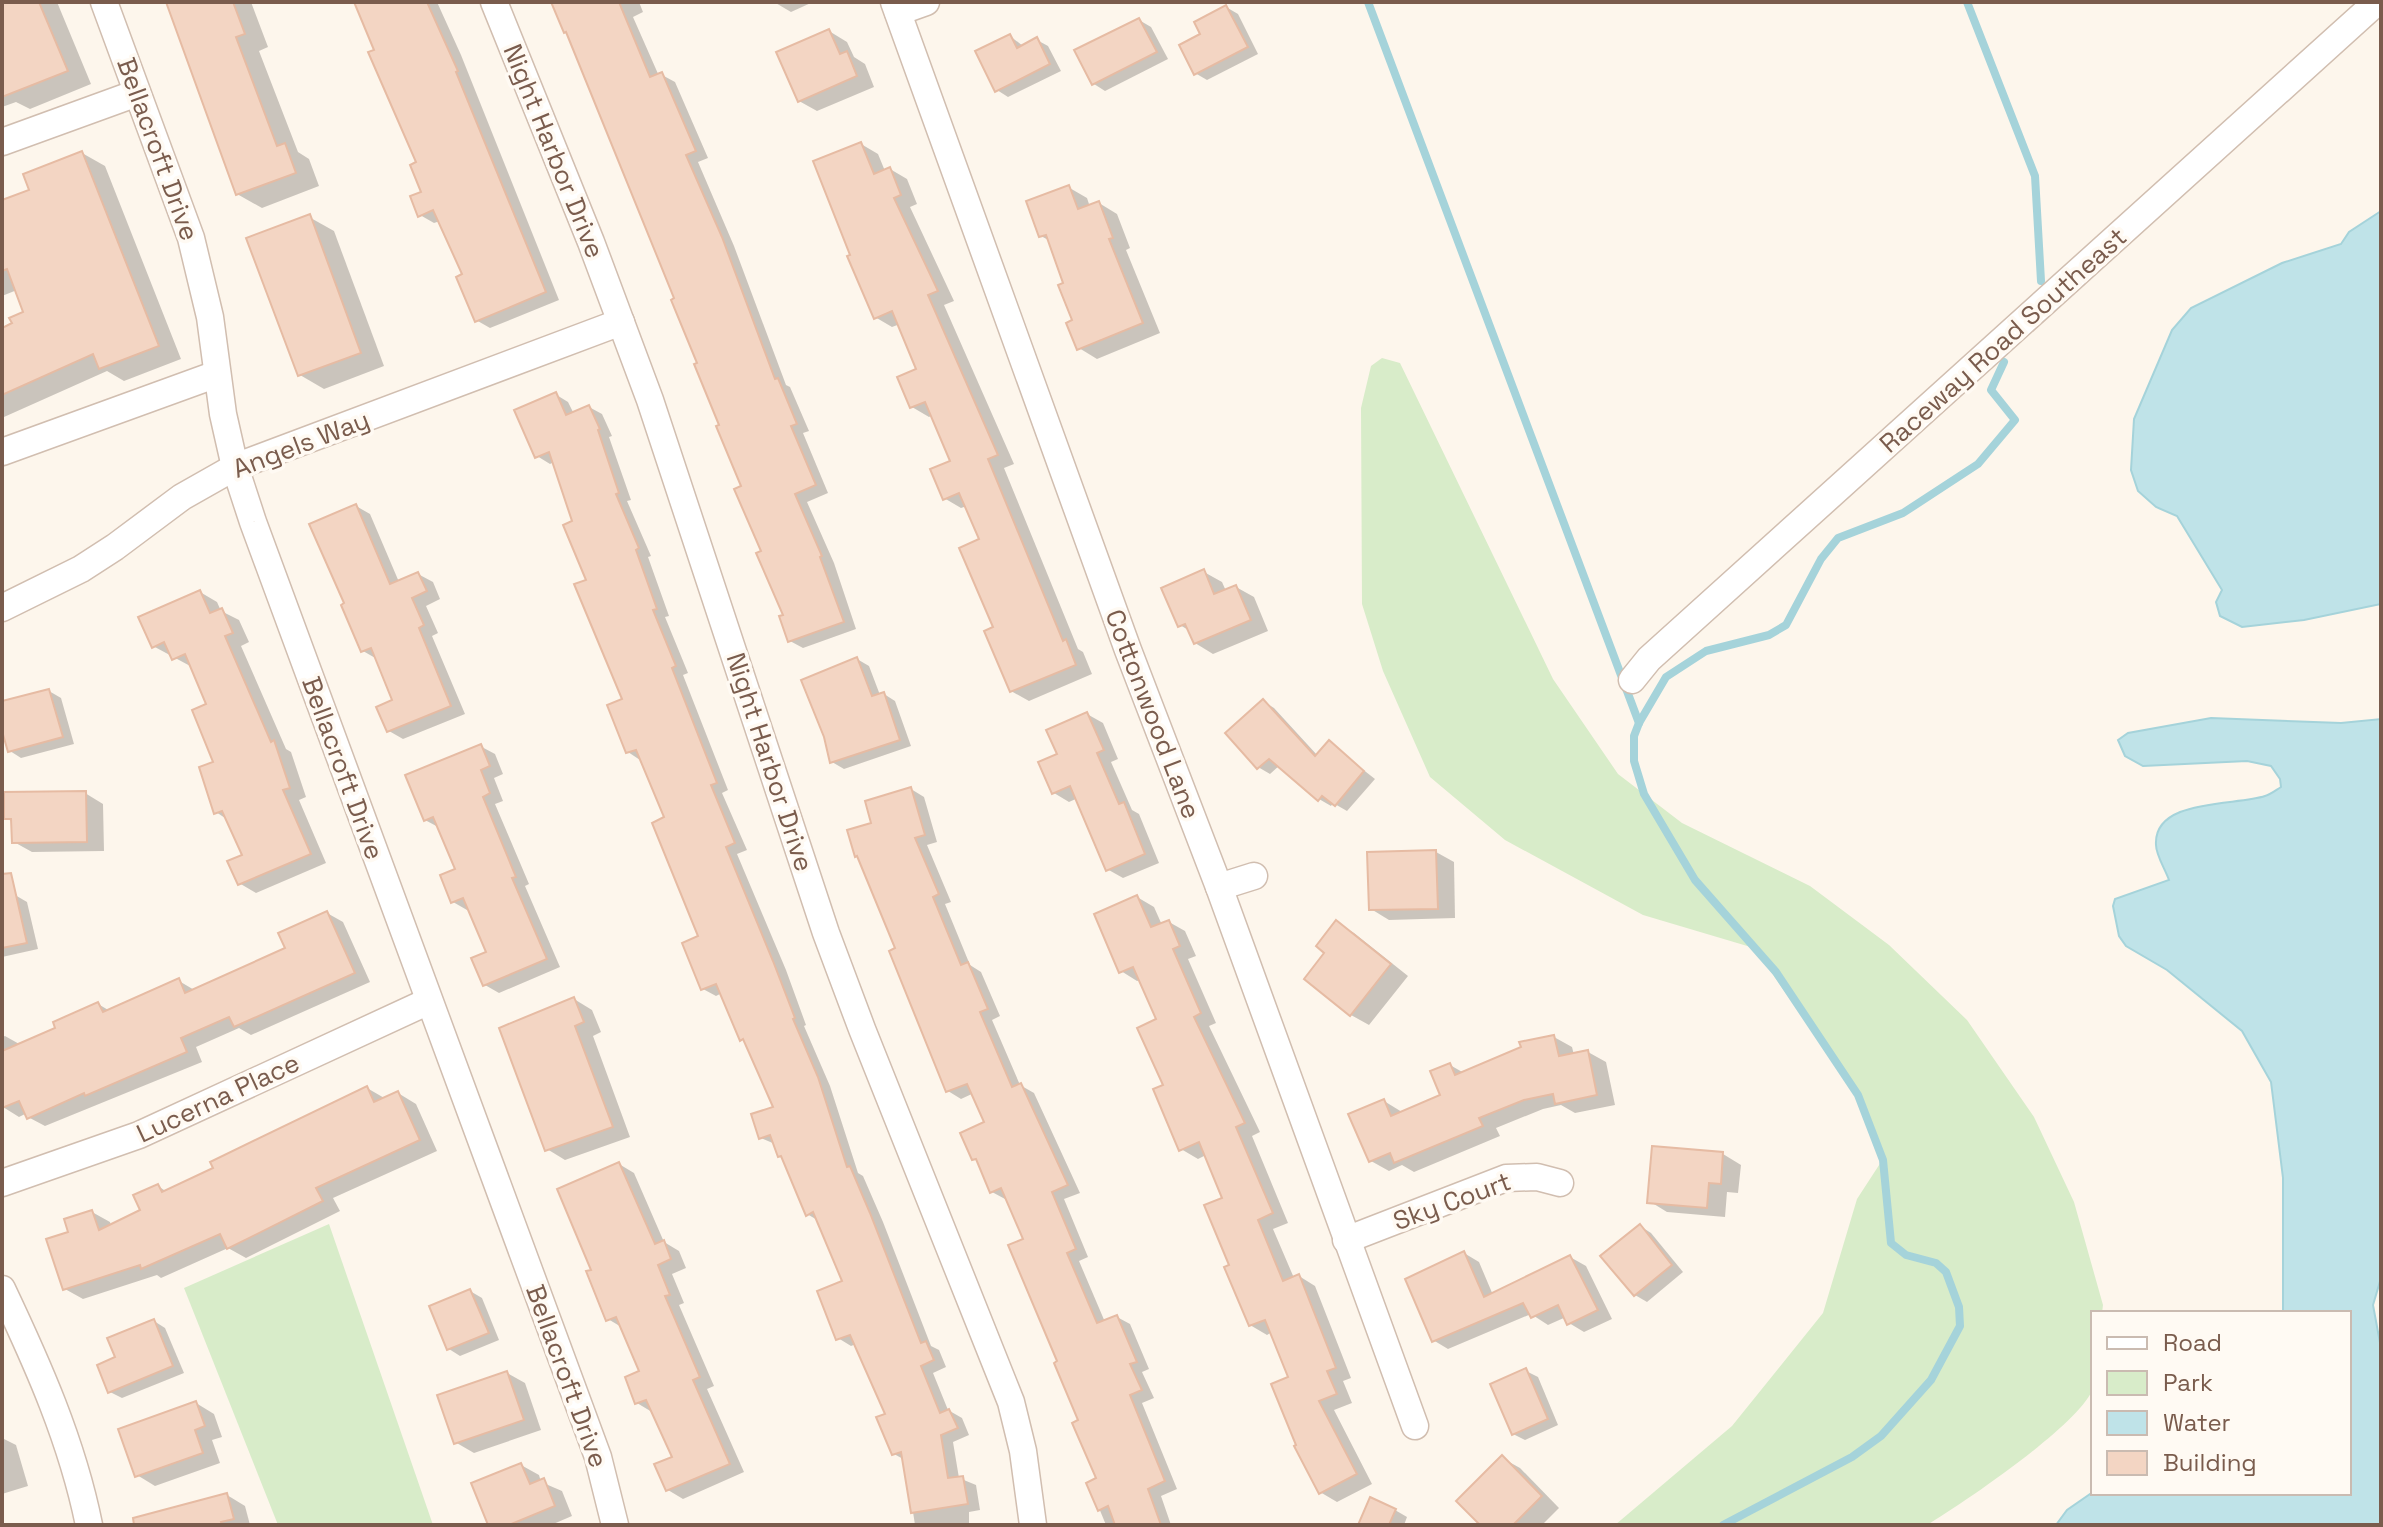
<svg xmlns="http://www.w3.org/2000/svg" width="2383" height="1527" viewBox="0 0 2383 1527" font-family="'Space Grotesk',sans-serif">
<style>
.green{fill:#d8ecc9}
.water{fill:#bfe3e8;stroke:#a5d3da;stroke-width:2}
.shadow{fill:#0003}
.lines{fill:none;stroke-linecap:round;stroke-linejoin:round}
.stream{stroke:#a5d3da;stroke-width:8}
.building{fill:#f3d5c3;stroke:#e6bba3;stroke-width:2}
.street-casing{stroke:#d1beb0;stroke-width:29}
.street{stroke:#fff;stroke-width:26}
.labels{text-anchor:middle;stroke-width:7;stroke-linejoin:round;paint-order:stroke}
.street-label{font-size:26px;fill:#7a5c4d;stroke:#fffaf3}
</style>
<rect width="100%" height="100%" fill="#fdf6ec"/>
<!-- green -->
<g class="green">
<path d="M1382 358 1400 363 1553 679 1618 774 1682 823 1810 886 1889 945 1967 1020 2034 1117 2074 1202 2103 1305 2102 1313H2093C2093 1329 2097 1376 2093 1388 2082 1423 1962 1504 1927 1525H1615L1732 1426 1823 1313 1857 1199 1883 1159 1858 1095 1754 948 1643 915 1505 840 1430 777 1383 671 1362 604 1361 408 1371 366Z"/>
<polygon points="329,1224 433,1525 278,1525 184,1288"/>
</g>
<!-- water -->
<g class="water">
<polygon points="2381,211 2381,604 2304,620 2242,627 2220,616 2216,602 2222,590 2177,516 2156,507 2138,491 2131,470 2134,419 2172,330 2191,308 2282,263 2341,244 2349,232"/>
<path d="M2211 718 2341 723 2381 719V1278L2373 1305 2381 1348V1525H2056L2067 1510 2093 1492 2349 1493V1313H2283V1178L2271 1082 2242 1031 2167 970 2126 946 2119 936 2113 906 2115 899 2169 880C2165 869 2156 855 2156 845 2153 798 2236 806 2265 796 2270 795 2276 790 2281 787L2280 779 2271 766 2247 761 2143 766 2125 756 2118 740 2128 733Z"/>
</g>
<!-- shadow -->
<g class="shadow">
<polygon points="2,2 57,2 91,84 30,109 16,102 2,107"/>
<polygon points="164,2 251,2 268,47 259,51 298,152 309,159 319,186 262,208 237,194 170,8"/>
<polygon points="356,2 437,2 461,55 559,300 490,328 476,320 465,275 440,221 434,223 420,215 423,193 419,163"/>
<polygon points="553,2 639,2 643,12 633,17 659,76 662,75 675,82 708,158 698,162 734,246 786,385 790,387 809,431 803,433 828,493 807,502 834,563 856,629 803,648 790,641 785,616 743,487 676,299 569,34 566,32"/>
<polygon points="774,2 813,2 791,12"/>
<polygon points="1226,7 1238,14 1258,54 1207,80 1195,73 1203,34"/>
<polygon points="1139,20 1151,27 1168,59 1105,91 1094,84"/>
<polygon points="829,31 847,42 854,57 865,64 874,87 817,111 799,101"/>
<polygon points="1010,36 1023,46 1037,40 1048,46 1061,71 1008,97 997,90"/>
<polygon points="861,144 878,154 885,171 890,169 907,179 917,204 910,207 954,301 944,305 1014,464 1004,468 1078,649 1083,652 1092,674 1029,701 1011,691 995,628 982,540 967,506 961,508 944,498 952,462 933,415 929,417 912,407 919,370 900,324 892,327 875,317 852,256"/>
<polygon points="82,153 105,166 181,359 124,381 107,371 4,417 2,330 14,324 25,313 17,290 2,296 2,202 32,191"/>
<polygon points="1068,187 1087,198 1090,207 1099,203 1117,214 1130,248 1126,250 1160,333 1097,359 1079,348 1066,284 1050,241 1041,236"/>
<polygon points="309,217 334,231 384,366 324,389 300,375"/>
<polygon points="555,394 568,402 574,414 589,407 602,414 612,436 609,437 631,500 627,501 651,556 648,557 669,616 665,617 688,673 683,675 728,790 722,793 747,850 737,854 786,970 806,1025 804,1026 830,1086 858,1173 863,1176 883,1222 931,1346 939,1350 946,1367 933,1373 948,1410 962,1418 969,1435 953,1442 959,1478 976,1485 980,1510 969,1512 969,1525 915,1525 905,1460 894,1454 887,1415 856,1344 851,1346 838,1338 844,1282 819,1221 807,1214 784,1159 779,1156 775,1144 761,1138 775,1108 747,1043 741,1039 722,993 716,996 703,989 700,937 667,818 640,760 628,752 625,700 589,581 575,522 554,462 550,464 537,456"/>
<polygon points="356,506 370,514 399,582 418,574 433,582 440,599 426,606 438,633 432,636 465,714 403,739 389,731 395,702 377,659 363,651 346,604"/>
<polygon points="1204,572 1222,582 1226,591 1236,587 1254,597 1268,631 1213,654 1195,643 1190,631 1180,625"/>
<polygon points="200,592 217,602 221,611 239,620 249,642 241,646 286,749 291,752 306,797 299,800 326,863 256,893 239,883 244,856 228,820 216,812 216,763 208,705 192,667 153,646"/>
<polygon points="857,659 869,666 880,695 884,694 895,701 911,746 844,769 832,762"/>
<polygon points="49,691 61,698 74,744 21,758 10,751 2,724 2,704"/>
<polygon points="1263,701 1274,708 1318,756 1329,743 1375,779 1347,811 1333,803 1331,806 1319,799 1280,765 1270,774 1258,767"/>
<polygon points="1087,714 1103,723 1118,759 1111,762 1132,810 1139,814 1159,863 1123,878 1107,869 1078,798 1069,802 1054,793 1059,755"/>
<polygon points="480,746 495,754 503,774 494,778 503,801 495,804 529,884 525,886 560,967 499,993 485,985 489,953 470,909 467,910 453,902 457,870 440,828 425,820"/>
<polygon points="911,789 924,797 937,842 927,845 951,902 945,904 970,965 981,972 1000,1016 992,1020 1020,1085 1034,1093 1080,1193 1064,1199 1088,1257 1079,1261 1105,1322 1117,1317 1130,1324 1149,1369 1142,1372 1154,1398 1142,1403 1177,1489 1161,1496 1171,1525 1106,1525 1089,1484 1099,1479 1060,1363 1025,1240 1008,1198 1005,1199 992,1192 979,1162 974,1159 987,1123 974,1093 961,1099 948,1091 898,950 873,824"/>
<polygon points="85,793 103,804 104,851 32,852 14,842 13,822 6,818"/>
<polygon points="1436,852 1454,862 1455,918 1389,920 1371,909"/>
<polygon points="15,895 27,902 38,949 2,957 2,898"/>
<polygon points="1137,897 1154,907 1162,925 1169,922 1185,931 1196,956 1188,959 1216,1023 1209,1026 1260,1132 1252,1136 1288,1223 1273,1229 1294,1278 1299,1276 1315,1286 1351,1378 1343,1381 1352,1403 1334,1410 1372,1484 1337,1502 1320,1492 1290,1378 1272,1332 1267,1335 1250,1325 1232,1266 1224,1199 1206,1155 1198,1159 1181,1149 1166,1086 1159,1020 1141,980 1137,981 1121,971"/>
<polygon points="327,913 343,922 370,982 251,1035 239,1028 196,1047 202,1062 45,1126 28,1117 27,1113 19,1117 3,1107 2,1037 5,1036 21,1045 58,1029 98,1004 110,1011 179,981 196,991 288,949"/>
<polygon points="1336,923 1354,933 1408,976 1369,1025 1351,1015 1306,979 1327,953"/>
<polygon points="574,999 592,1010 601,1032 593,1036 630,1137 565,1160 547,1149"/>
<polygon points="1554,1037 1572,1047 1574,1055 1588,1052 1606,1062 1615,1105 1575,1113 1561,1105 1543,1109 1496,1128 1500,1136 1414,1172 1402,1165 1389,1171 1371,1161 1384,1101 1402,1112 1442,1096 1450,1065 1464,1073"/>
<polygon points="367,1088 386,1099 398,1093 416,1104 437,1151 333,1198 340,1211 246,1258 228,1248 161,1278 157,1275 83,1299 65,1289 70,1233 92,1212 110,1222 111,1226 143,1211 158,1186 167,1192"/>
<polygon points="1723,1154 1741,1165 1738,1193 1727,1192 1725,1217 1667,1212 1649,1201"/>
<polygon points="619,1164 634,1173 664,1242 679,1251 686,1268 672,1274 684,1303 679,1305 714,1386 707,1389 744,1472 683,1499 668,1490 674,1458 652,1412 637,1403 641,1372 623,1328 608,1319 594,1271"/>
<polygon points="1640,1226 1651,1233 1683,1272 1647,1302 1635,1295"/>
<polygon points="1464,1253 1479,1262 1493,1295 1570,1257 1586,1266 1612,1319 1584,1332 1569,1323 1566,1317 1548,1325 1531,1314 1448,1349 1433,1340"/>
<polygon points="470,1291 482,1298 499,1340 460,1356 449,1349"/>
<polygon points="154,1321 165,1328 184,1373 122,1398 110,1392 118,1358"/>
<polygon points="1526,1371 1538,1377 1558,1425 1525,1440 1513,1434"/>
<polygon points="507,1373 525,1383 541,1430 474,1453 455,1442"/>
<polygon points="196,1403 214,1414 222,1437 212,1440 220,1463 155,1486 137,1475"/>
<polygon points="2,1438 16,1445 28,1486 2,1494"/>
<polygon points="1502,1458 1520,1468 1559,1508 1542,1525 1482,1525"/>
<polygon points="521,1465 539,1475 541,1482 562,1491 572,1516 551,1525 490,1525"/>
<polygon points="227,1495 245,1506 250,1525 148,1525"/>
<polygon points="1395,1510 1407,1517 1404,1525 1360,1525"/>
</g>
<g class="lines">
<!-- stream -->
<g class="stream">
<polyline points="1368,2 1639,723"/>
<polyline points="1967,2 2035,176 2041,281"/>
<polyline points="1723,1525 1852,1457 1881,1436 1931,1380 1960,1326 1959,1307 1946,1272 1936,1263 1906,1255 1891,1243 1883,1160 1858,1095 1776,972 1695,880 1644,794 1634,761 1634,736 1639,723 1666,677 1706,651 1769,635 1786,625 1821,559 1838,538 1903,513 1978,464 2015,420 1991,390 2004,362"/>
</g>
</g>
<!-- building -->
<g class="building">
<polygon points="2,2 39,2 68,71 2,97"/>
<polygon points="166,2 233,2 245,34 236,37 277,146 285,143 296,173 236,195"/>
<polygon points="354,2 427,2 458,71 456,72 546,292 475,322 456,277 462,274 433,210 418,217 410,196 421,192 410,165 416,162 368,52 374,50"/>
<polygon points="551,2 619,2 650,77 662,72 696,151 686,155 722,237 775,379 778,378 797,424 791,426 816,485 795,494 822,556 820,557 844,622 788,642 779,616 783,615 756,553 761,551 734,489 741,486 716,426 719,425 694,364 697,363 671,300 674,298 566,32 564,33"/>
<polygon points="1226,5 1248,47 1194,75 1179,45 1200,34 1194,22"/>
<polygon points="1139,18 1157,52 1092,85 1074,50"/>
<polygon points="829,29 840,54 847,51 857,76 798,102 776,52"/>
<polygon points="1010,34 1017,48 1037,37 1050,64 995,92 975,51"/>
<polygon points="861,142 874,174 890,167 901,195 894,198 938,291 928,295 998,455 988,459 1063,641 1066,639 1076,665 1010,692 984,631 993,627 959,548 979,539 959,493 943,500 930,469 950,461 925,402 910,408 897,377 916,369 892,311 874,319 847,256 850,255 813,161"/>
<polygon points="82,151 159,346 99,369 93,354 2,395 2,328 12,323 9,318 23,312 7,269 2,271 2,200 29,190 23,174"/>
<polygon points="1069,185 1078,209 1099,201 1113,238 1109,239 1143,323 1077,350 1066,323 1072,320 1058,285 1063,283 1046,235 1039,237 1026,201"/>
<polygon points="310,214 361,353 298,376 246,238"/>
<polygon points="556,392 566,415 589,405 600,429 598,430 619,493 616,494 639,548 636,550 657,609 653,610 676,666 672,668 717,783 711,785 735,843 726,847 773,961 795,1018 793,1019 818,1077 847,1167 850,1166 870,1213 921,1343 926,1341 934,1360 921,1366 940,1413 949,1409 958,1428 941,1435 948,1478 963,1476 968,1504 911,1513 901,1452 892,1455 876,1417 885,1414 850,1335 836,1340 817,1291 842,1281 813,1212 806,1216 781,1156 778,1157 770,1135 759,1139 751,1114 773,1107 743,1039 740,1041 716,984 701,990 682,943 698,936 652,823 664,817 636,750 626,753 607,705 622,699 574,584 586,580 563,525 572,521 549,452 535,458 514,410"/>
<polygon points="356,504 390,584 418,572 427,591 412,598 424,625 419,628 451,706 387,732 376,707 392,700 371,648 361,652 341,605 344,603 309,524"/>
<polygon points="1204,569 1214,594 1236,585 1251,620 1194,644 1185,624 1178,627 1161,588"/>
<polygon points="200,590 210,613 222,608 233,633 225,636 271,742 274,740 290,788 283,790 311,854 238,885 227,861 242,855 222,811 214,814 199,767 213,762 192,710 206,704 185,654 172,660 164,642 152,648 138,617"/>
<polygon points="857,657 872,696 884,692 900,740 830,763 824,737 801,680"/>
<polygon points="49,689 63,737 8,752 2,731 2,701"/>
<polygon points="1263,699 1315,756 1329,740 1364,771 1335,806 1322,796 1318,801 1269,759 1257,769 1225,733"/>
<polygon points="1087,712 1104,750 1097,753 1119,804 1124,802 1145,854 1106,871 1070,786 1052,794 1038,762 1057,754 1046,730"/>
<polygon points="481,744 490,766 481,770 490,793 483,797 516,877 512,878 547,959 483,986 471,958 486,952 463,898 451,903 440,875 455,869 433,817 424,821 405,775"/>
<polygon points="911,787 925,835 915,838 939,894 933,897 961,965 968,962 988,1009 980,1012 1012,1087 1021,1083 1068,1185 1052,1192 1076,1249 1067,1253 1097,1323 1117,1315 1137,1362 1130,1364 1142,1390 1130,1395 1165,1481 1148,1489 1161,1525 1115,1525 1108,1506 1098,1511 1086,1483 1096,1478 1072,1423 1078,1420 1054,1363 1057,1361 1008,1245 1023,1239 1001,1188 990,1193 976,1159 972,1160 960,1133 984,1122 967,1084 946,1092 889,951 895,948 857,856 855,857 847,830 871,823 865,801"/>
<polygon points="86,791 87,842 12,843 11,819 4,819 4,792"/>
<polygon points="1436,850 1438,909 1369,910 1367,852"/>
<polygon points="11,873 27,943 2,948 2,874"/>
<polygon points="1137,895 1151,927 1169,920 1180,946 1173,949 1201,1013 1194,1017 1245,1123 1236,1127 1273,1213 1258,1220 1283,1281 1299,1274 1336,1368 1327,1371 1337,1394 1319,1401 1357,1474 1319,1494 1294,1446 1296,1445 1271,1384 1288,1377 1265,1320 1249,1326 1224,1267 1229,1265 1204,1205 1222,1198 1199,1142 1179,1151 1153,1089 1163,1085 1137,1028 1156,1019 1133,967 1119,973 1094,914"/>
<polygon points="327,911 355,973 234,1027 229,1017 181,1038 187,1052 85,1096 84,1093 27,1119 19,1101 2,1108 2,1051 55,1028 53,1022 98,1002 103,1012 179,978 185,993 285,948 278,933"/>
<polygon points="1336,920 1391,964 1350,1016 1304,979 1324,953 1316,946"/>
<polygon points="574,997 584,1022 575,1026 613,1127 545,1151 499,1028"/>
<polygon points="1554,1035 1559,1056 1588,1050 1597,1095 1555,1104 1553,1094 1524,1100 1479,1118 1483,1126 1394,1163 1390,1153 1369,1162 1348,1114 1384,1099 1391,1116 1440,1095 1430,1071 1450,1063 1455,1075 1521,1047 1519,1042"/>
<polygon points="367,1086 374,1102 398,1091 420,1140 316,1188 323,1201 227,1249 220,1234 141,1269 140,1265 63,1290 46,1239 68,1232 64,1219 92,1210 99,1230 140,1210 133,1195 158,1184 162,1192 213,1168 210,1162"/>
<polygon points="1652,1146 1723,1152 1721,1184 1709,1183 1707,1208 1647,1203"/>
<polygon points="619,1162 655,1244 664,1240 671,1259 658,1265 670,1295 665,1296 700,1377 693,1380 730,1464 666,1491 654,1464 672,1457 646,1400 635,1404 625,1377 639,1371 616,1317 606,1321 586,1271 591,1270 557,1189"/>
<polygon points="1640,1224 1672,1265 1634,1296 1600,1256"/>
<polygon points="1464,1251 1484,1297 1570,1255 1598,1310 1567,1325 1558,1305 1531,1318 1523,1303 1432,1342 1405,1279"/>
<polygon points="470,1289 489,1333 447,1350 429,1306"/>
<polygon points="154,1319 173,1366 108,1393 97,1365 115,1357 107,1338"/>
<polygon points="1526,1368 1548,1419 1512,1435 1490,1384"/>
<polygon points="507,1371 524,1420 454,1444 437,1395"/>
<polygon points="196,1401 205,1426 195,1430 203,1453 135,1477 118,1429"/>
<polygon points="1502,1455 1542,1496 1513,1525 1480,1525 1456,1501"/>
<polygon points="521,1463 530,1484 544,1478 555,1506 509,1525 488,1525 471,1483"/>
<polygon points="227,1493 234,1519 221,1522 222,1525 134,1525 133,1518"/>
<polygon points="1370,1497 1396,1509 1389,1525 1358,1525"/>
</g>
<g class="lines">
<!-- street casing -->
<g class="street-casing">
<g id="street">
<polyline points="104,2 191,238 210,317 223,414 235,467 253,522 598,1457 615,1525"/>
<polyline points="494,2 591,242 650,400 826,933 862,1029 1011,1402 1023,1451 1033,1525"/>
<polyline points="894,2 1128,650 1219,887 1415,1426"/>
<polyline points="898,12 926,2"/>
<polyline points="2,142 137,93"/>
<polyline points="2,452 217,374"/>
<polyline points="2,608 81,569 115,547 182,497 235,467 621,322"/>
<polyline points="1632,680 1649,659 2377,2"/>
<polyline points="1219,887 1254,876"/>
<polyline points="2,1183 139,1135 429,1001"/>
<polyline points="1346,1240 1506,1178 1537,1177 1560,1183"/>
<path d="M2 1289C38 1365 72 1441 89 1525"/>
</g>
</g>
<!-- street -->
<use href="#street" class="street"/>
</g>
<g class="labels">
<!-- street labels -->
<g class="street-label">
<text transform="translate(158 149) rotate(70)" y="9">Bellacroft Drive</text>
<text transform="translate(554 151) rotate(68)" y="9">Night Harbor Drive</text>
<text transform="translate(2003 340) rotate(-42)" y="9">Raceway Road Southeast</text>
<text transform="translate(301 444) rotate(-21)" y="9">Angels Way</text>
<text transform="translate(1153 714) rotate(69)" y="9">Cottonwood Lane</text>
<text transform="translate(770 762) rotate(72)" y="9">Night Harbor Drive</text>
<text transform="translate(343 768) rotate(70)" y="9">Bellacroft Drive</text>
<text transform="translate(218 1098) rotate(-25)" y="9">Lucerna Place</text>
<text transform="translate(1452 1201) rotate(-20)" y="9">Sky Court</text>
<text transform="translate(567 1376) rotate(70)" y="9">Bellacroft Drive</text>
</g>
</g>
<!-- border -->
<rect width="2383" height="1527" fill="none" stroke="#7a5c4d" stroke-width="8"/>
<!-- legend -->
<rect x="2091" y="1311" width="260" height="184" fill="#fffaf3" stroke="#cabbb1" stroke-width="2"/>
<rect x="2107" y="1337" width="40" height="12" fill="#ffffff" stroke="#cabbb1" stroke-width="2"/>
<text x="2163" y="1351" font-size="24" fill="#7a5c4d">Road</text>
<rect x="2107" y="1371" width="40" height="24" fill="#d8ecc9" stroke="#cabbb1" stroke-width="2"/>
<text x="2163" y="1391" font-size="24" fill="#7a5c4d">Park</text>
<rect x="2107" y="1411" width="40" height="24" fill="#bfe3e8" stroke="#cabbb1" stroke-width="2"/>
<text x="2163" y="1431" font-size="24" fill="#7a5c4d">Water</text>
<rect x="2107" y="1451" width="40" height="24" fill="#f3d5c3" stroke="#cabbb1" stroke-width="2"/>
<text x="2163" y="1471" font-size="24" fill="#7a5c4d">Building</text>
</svg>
